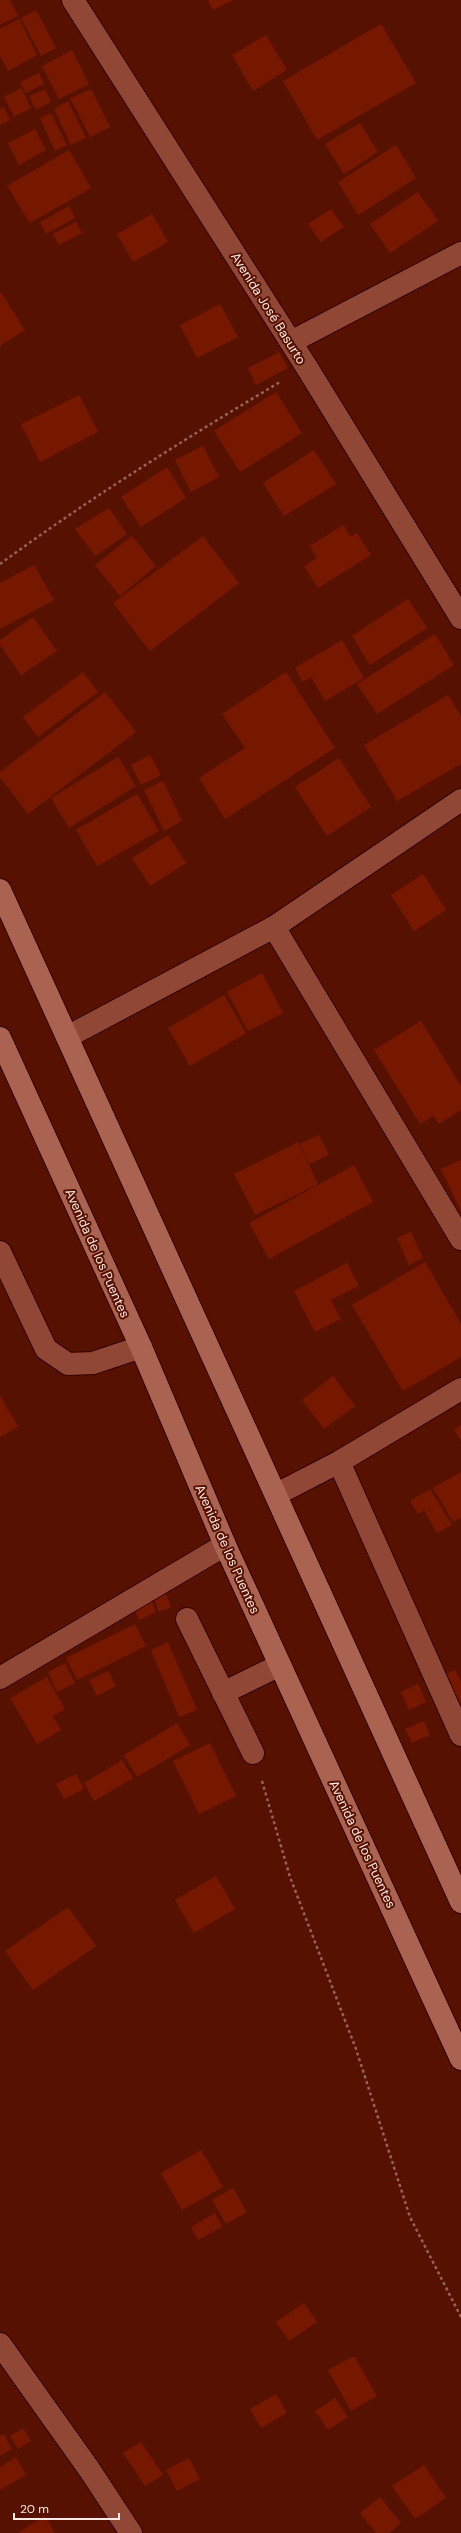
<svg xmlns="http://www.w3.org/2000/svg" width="461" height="2533" viewBox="0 0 461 2533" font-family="'DM Sans',sans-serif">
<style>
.building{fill:#761800}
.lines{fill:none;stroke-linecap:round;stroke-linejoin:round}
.minor-casing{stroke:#330100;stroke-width:24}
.major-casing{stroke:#330100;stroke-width:24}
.path{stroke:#966459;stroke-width:2.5;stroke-dasharray:3 3;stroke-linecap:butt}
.minor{stroke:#914735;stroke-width:22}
.major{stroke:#aa6351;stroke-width:22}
.labels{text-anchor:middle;stroke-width:4;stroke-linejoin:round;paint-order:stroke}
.street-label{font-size:13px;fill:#fbe9e5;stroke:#571101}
</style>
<rect width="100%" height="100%" fill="#571101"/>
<!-- building -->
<g class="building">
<polygon points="0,0 10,0 18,16 0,25"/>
<polygon points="208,0 233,0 213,10"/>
<polygon points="36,10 56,48 41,56 21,18"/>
<polygon points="19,19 37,55 8,71 0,56 0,29"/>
<polygon points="381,24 416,83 317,140 283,81"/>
<polygon points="266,35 287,70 253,91 232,55"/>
<polygon points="72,50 89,84 59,99 42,66"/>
<polygon points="39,73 44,84 26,93 20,82"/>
<polygon points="21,88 31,108 14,117 4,97"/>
<polygon points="45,89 51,102 36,110 29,96"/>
<polygon points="91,89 110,127 90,137 70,98"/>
<polygon points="68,101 86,138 71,145 54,109"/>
<polygon points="4,107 10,120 0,125 0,109"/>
<polygon points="51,113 67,145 55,151 40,118"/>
<polygon points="360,123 378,152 344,174 325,144"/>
<polygon points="35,129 46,150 19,165 8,143"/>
<polygon points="396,145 416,178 358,215 338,182"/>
<polygon points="69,150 91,188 30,223 7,186"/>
<polygon points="418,192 438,221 390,253 370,224"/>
<polygon points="69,206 75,218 46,234 40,222"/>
<polygon points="331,209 344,227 321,242 308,224"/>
<polygon points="152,214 168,242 133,262 117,234"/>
<polygon points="76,222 82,233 59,245 53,234"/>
<polygon points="0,291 25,330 0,346"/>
<polygon points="220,304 238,337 197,358 180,325"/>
<polygon points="279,352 288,368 256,385 248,368"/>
<polygon points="276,392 302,433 240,472 214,431"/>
<polygon points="79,395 98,432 40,462 21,424"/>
<polygon points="203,446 219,477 191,492 175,460"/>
<polygon points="314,450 336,484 284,516 263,483"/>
<polygon points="167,467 186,498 141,527 121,497"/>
<polygon points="109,508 127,534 95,556 75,529"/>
<polygon points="343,525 351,537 357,533 371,555 318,588 304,566 317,558 310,546"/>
<polygon points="132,536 156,566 120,596 95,565"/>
<polygon points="203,536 239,583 150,651 113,603"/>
<polygon points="34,565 54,600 0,629 0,583"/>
<polygon points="408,599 427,628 370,665 352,636"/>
<polygon points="33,617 57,651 21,675 0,645 0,640"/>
<polygon points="435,634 454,665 377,714 357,684"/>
<polygon points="342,640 364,678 325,701 311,677 303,682 295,668"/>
<polygon points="83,672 98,692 38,737 23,717"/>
<polygon points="286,672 335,748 225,819 199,778 245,748 222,714"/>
<polygon points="105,692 136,732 28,814 0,777 0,772"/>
<polygon points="448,695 461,716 461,764 397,801 364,745"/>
<polygon points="150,755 161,775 141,785 131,765"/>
<polygon points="118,757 136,786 69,828 51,798"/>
<polygon points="339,758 371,807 327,836 295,787"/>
<polygon points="163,781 182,821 164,831 144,790"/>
<polygon points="137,794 159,831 97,866 76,830"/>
<polygon points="168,835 186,863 150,886 132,858"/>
<polygon points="423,874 446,910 414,931 391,895"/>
<polygon points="262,973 283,1013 248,1031 227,992"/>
<polygon points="224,995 246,1033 190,1066 168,1028"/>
<polygon points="421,1021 461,1086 461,1110 439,1124 433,1116 420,1124 374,1050"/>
<polygon points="319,1135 329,1155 309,1164 300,1144"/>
<polygon points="298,1142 318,1184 255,1215 234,1174"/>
<polygon points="461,1160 461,1211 441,1169"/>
<polygon points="354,1165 373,1202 269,1259 249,1223"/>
<polygon points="411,1232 423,1258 409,1265 397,1238"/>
<polygon points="425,1262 461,1324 461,1357 403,1391 352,1305"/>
<polygon points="347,1263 359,1286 331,1300 341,1319 315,1332 294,1291"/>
<polygon points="333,1376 355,1406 324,1429 302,1400"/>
<polygon points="0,1395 18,1427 0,1437"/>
<polygon points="461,1425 461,1441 454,1430"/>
<polygon points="461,1472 461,1517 453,1522 433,1488"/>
<polygon points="430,1489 452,1525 437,1533 424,1510 418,1514 410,1501"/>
<polygon points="165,1592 171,1607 159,1612 153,1597"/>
<polygon points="151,1600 156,1612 139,1620 134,1609"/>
<polygon points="135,1624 146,1646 77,1680 66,1658"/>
<polygon points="168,1642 197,1710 179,1717 151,1650"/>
<polygon points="65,1663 75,1683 57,1692 48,1672"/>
<polygon points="455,1670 461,1682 461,1719 441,1676"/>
<polygon points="108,1671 116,1686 97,1696 89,1680"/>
<polygon points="47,1677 65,1709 53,1716 61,1730 37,1744 10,1698"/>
<polygon points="418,1684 426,1702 409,1710 401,1692"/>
<polygon points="424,1721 430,1735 412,1743 405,1729"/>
<polygon points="177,1723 190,1745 137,1777 124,1755"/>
<polygon points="210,1743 236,1796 199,1814 173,1761"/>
<polygon points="122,1760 133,1778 94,1801 84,1783"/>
<polygon points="76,1774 84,1789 64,1799 56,1784"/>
<polygon points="216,1876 235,1909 194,1933 175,1900"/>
<polygon points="68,1907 96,1946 33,1990 5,1951"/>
<polygon points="201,2150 223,2187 182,2210 161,2173"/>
<polygon points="233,2188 247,2212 226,2224 212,2200"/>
<polygon points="215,2213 222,2227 198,2240 191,2227"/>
<polygon points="304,2303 317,2322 289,2341 276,2322"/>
<polygon points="354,2356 377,2396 351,2411 328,2370"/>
<polygon points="276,2394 287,2413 261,2428 250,2409"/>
<polygon points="335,2398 348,2417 328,2430 315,2411"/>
<polygon points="23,2428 31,2441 18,2449 10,2436"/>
<polygon points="4,2434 12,2449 0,2456 0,2436"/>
<polygon points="141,2442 163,2475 145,2486 123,2453"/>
<polygon points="16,2457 26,2475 0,2490 0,2467"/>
<polygon points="189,2458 200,2479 177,2491 166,2470"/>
<polygon points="424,2465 446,2498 415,2519 392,2486"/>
<polygon points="380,2497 401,2523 389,2533 376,2533 360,2513"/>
<polygon points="45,2516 55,2533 20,2533 19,2532"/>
</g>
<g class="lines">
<!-- minor casing -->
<g class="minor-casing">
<g id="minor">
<polyline points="73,0 306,366 461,618"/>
<polyline points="291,342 461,253"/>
<polyline points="274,927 461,1239"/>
<polyline points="67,1037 274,927 461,800"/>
<polyline points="0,1252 46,1349 68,1364 93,1363 141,1347"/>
<polyline points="339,1462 461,1735"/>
<polyline points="277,1494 339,1462 461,1389"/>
<polyline points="187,1619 253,1753"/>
<polyline points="0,1678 225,1545"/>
<polyline points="223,1693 280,1665"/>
<polyline points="0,2344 89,2469 131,2533"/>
</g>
</g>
<!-- major casing -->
<g class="major-casing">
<g id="major">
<polyline points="0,890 461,1902"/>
<polyline points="0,1038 141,1347 225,1545 461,2059"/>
</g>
</g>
<!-- path -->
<g class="path">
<path d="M0 564C90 498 185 439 280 382"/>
<polyline points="262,1781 290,1877 356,2049 410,2217 461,2317"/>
</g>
<!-- minor -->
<use href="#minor" class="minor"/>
<!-- major -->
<use href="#major" class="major"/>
</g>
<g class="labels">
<!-- street labels -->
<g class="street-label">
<text transform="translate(269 308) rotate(58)" y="5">Avenida José Basurto</text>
<text transform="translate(98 1253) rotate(66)" y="5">Avenida de los Puentes</text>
<text transform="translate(228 1549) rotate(66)" y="5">Avenida de los Puentes</text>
<text transform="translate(363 1844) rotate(65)" y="5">Avenida de los Puentes</text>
</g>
</g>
<!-- scale -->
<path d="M14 2513v6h105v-6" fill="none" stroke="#fbe9e5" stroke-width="2"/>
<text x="20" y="2513" font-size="12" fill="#fbe9e5" stroke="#571101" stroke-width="3" paint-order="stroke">20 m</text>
</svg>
